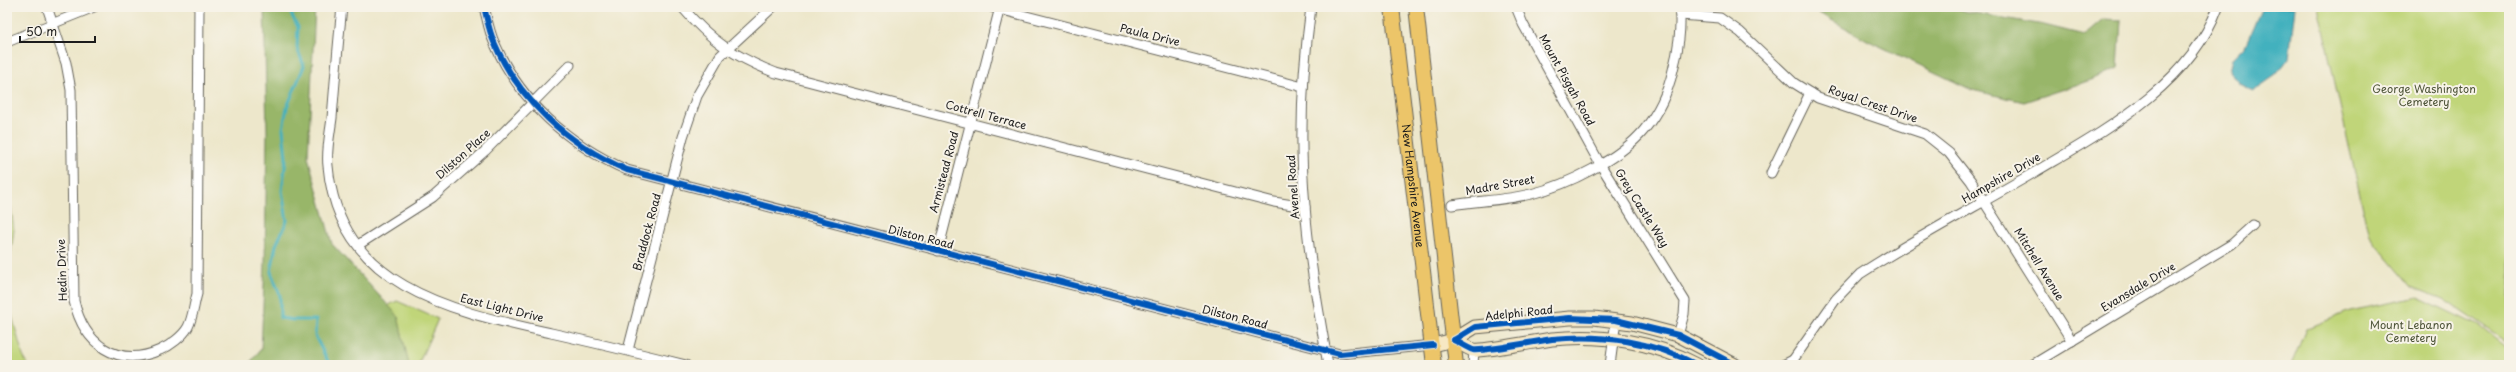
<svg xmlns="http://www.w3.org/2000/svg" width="2516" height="372" viewBox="0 0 2516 372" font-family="'Playpen Sans',sans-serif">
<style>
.green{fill:#c0d579;stroke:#6e784a}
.forest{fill:#98b669;stroke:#5a6942}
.water{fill:#43b1be;stroke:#30666d}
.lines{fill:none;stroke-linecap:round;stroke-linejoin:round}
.stream{stroke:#43b1be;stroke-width:3}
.minor-casing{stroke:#656359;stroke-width:11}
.secondary-casing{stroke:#656359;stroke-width:15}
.primary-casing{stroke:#656359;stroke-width:16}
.minor{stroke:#fff;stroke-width:9}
.secondary{stroke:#f7e8c3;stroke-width:13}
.primary{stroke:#ecc569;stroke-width:14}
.cycleway-casing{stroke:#f7f3e8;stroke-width:8}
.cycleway{stroke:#0057b8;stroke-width:6}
.labels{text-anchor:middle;stroke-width:4;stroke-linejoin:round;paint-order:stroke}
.street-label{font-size:11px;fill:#1c1c1c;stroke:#f7f3e8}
.park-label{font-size:11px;fill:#4d5438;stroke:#f7f3e8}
</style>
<rect width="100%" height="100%" fill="#f7f3e8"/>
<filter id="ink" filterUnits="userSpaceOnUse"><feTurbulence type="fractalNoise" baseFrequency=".025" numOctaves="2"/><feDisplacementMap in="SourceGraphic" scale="8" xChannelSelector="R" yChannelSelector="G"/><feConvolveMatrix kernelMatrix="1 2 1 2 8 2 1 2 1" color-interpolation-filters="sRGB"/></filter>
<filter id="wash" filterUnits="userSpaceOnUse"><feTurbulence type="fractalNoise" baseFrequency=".012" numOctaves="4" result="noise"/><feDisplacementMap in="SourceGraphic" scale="16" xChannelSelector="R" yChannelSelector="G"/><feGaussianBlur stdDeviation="0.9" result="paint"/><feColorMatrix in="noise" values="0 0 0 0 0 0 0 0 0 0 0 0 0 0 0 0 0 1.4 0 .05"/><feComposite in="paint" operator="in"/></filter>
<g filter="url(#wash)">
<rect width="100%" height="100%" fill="#ede7cb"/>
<!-- green -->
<g class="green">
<polygon points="2318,7 2509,7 2509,344 2443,299 2412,287 2369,236"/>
<polygon points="7,182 14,230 7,278"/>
<polygon points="2418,297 2479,326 2509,350 2509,365 2291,365 2306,329 2350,311"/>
<polygon points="7,298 23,356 28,365 7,365"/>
<polygon points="397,301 438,319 418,365 267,365"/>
</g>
<!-- forest -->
<g class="forest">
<polygon points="264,7 315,7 308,157 332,244 398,316 409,365 248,365 261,349 265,263 267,132"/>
<polygon points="1808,7 1953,7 1963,11 2044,25 2084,35 2103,19 2121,20 2118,68 2091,80 2024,102 1972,90 1869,41"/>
</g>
<!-- water -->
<polygon class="water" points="2262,7 2295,7 2289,58 2276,75 2253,91 2239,84 2229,71 2232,59 2245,46"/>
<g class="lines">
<!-- stream -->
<polyline class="stream" points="297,7 291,14 298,27 297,48 304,66 287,107 283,129 286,158 282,191 287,221 276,245 271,272 280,295 280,318 294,320 316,320 315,336 330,365"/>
</g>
</g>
<g filter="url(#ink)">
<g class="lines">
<!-- minor casing -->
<g class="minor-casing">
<g id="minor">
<path d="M47 7 66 63 71 90 74 301C84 344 117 369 160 350 170 346 183 336 188 327 193 317 194 304 197 294L199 7"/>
<path d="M342 7C338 44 335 81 332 118 330 134 326 151 328 166 339 288 453 311 551 333 596 343 641 354 686 365"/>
<path d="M484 7C487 18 489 31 494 42 519 101 569 145 627 170L1340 354 1433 345"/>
<path d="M682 7C711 41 735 57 776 73L1274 202 1305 207"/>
<polyline points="991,7 1303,87"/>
<path d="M1311 7C1302 73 1299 140 1305 206 1309 259 1319 313 1328 365"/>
<polyline points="1516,7 1523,24 1600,164 1685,301 1684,314 1678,335"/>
<polyline points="1680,15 1720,18 1740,32 1794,83 1818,98 1925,134 1949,153 1971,181 2072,341"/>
<polyline points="7,42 94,7"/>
<polyline points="1771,173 1810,93"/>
<path d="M1452 205C1478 201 1506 200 1531 194 1567 185 1620 159 1644 130 1658 113 1668 92 1673 70 1678 52 1682 26 1679 7"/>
<polyline points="358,245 433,197 485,151 570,65"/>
<polyline points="938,251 1000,7"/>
<polyline points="628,350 683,137 697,96 720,56 773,7"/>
<polyline points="1473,365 1474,350"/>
<polyline points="1610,365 1616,320"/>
<polyline points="1783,365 1793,360"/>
<path d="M1794 365 1793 360 1836 299 1860 274C1917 237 1977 206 2035 172 2104 131 2189 86 2218 7"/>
<polyline points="2032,365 2232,244 2253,225"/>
</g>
</g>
<!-- secondary casing -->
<g class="secondary-casing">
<g id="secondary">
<path d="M1454 340C1460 343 1467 348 1473 350 1483 352 1537 341 1552 339 1601 334 1653 341 1697 365"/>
<polyline points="1433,345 1454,340 1475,327 1570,318 1594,318 1632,323 1678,335 1735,365"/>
</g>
</g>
<!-- primary casing -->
<g class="primary-casing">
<g id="primary">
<path id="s1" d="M1392 7 1434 365"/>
<polyline points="1416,7 1456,365"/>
</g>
</g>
<!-- minor -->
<use href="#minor" class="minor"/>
<!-- secondary -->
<use href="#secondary" class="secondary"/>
<!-- primary -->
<use href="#primary" class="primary"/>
<!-- cycleway casing -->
<g class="cycleway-casing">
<g id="cycleway">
<path d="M484 7C487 18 489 31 494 42 519 101 569 145 627 170L1340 354 1433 345"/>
<polyline points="1454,340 1475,327 1570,318 1616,320 1678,335 1735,365"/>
<path d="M1454 340C1460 343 1467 348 1473 350 1483 352 1537 341 1552 339 1601 334 1653 341 1697 365"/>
</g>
</g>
<!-- cycleway -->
<use href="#cycleway" class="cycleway"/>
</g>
</g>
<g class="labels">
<!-- street labels -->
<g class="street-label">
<text transform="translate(1150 35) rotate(14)" y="4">Paula Drive</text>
<text transform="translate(1567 80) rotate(61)" y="4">Mount Pisgah Road</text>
<text transform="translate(1873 104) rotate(19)" y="4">Royal Crest Drive</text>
<text transform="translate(986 115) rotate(15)" y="4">Cottrell Terrace</text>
<text transform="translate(463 154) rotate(-42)" y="4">Dilston Place</text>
<text transform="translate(944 172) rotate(-75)" y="4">Armistead Road</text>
<text transform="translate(2001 178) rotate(-30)" y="4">Hampshire Drive</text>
<text transform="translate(1500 185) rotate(-10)" y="4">Madre Street</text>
<text dy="4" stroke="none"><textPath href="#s1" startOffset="180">New Hampshire Avenue</textPath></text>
<text transform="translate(1293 187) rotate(-94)" y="4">Avenel Road</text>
<text transform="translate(1642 208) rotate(58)" y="4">Grey Castle Way</text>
<text transform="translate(647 232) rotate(-75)" y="4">Braddock Road</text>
<text transform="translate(921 237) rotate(14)" y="4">Dilston Road</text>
<text transform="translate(2039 264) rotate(58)" y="4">Mitchell Avenue</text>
<text transform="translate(62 270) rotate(-92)" y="4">Hedin Drive</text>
<text transform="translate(2138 287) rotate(-31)" y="4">Evansdale Drive</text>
<text transform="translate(502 308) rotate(14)" y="4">East Light Drive</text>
<text transform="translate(1519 313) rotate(-6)" y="4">Adelphi Road</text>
<text transform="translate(1235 317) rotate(14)" y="4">Dilston Road</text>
</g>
<!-- park labels -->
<g class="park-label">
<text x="2424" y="93">George Washington<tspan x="2424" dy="13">Cemetery</tspan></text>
<text x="2411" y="329">Mount Lebanon<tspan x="2411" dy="13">Cemetery</tspan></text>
</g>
</g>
<!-- margin -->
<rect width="2516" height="372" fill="none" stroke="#f7f3e8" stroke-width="24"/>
<!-- scale -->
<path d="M20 36v6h75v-6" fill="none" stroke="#1c1c1c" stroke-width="2"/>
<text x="26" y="36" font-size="12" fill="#1c1c1c" stroke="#f7f3e8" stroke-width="3" paint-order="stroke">50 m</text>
</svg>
